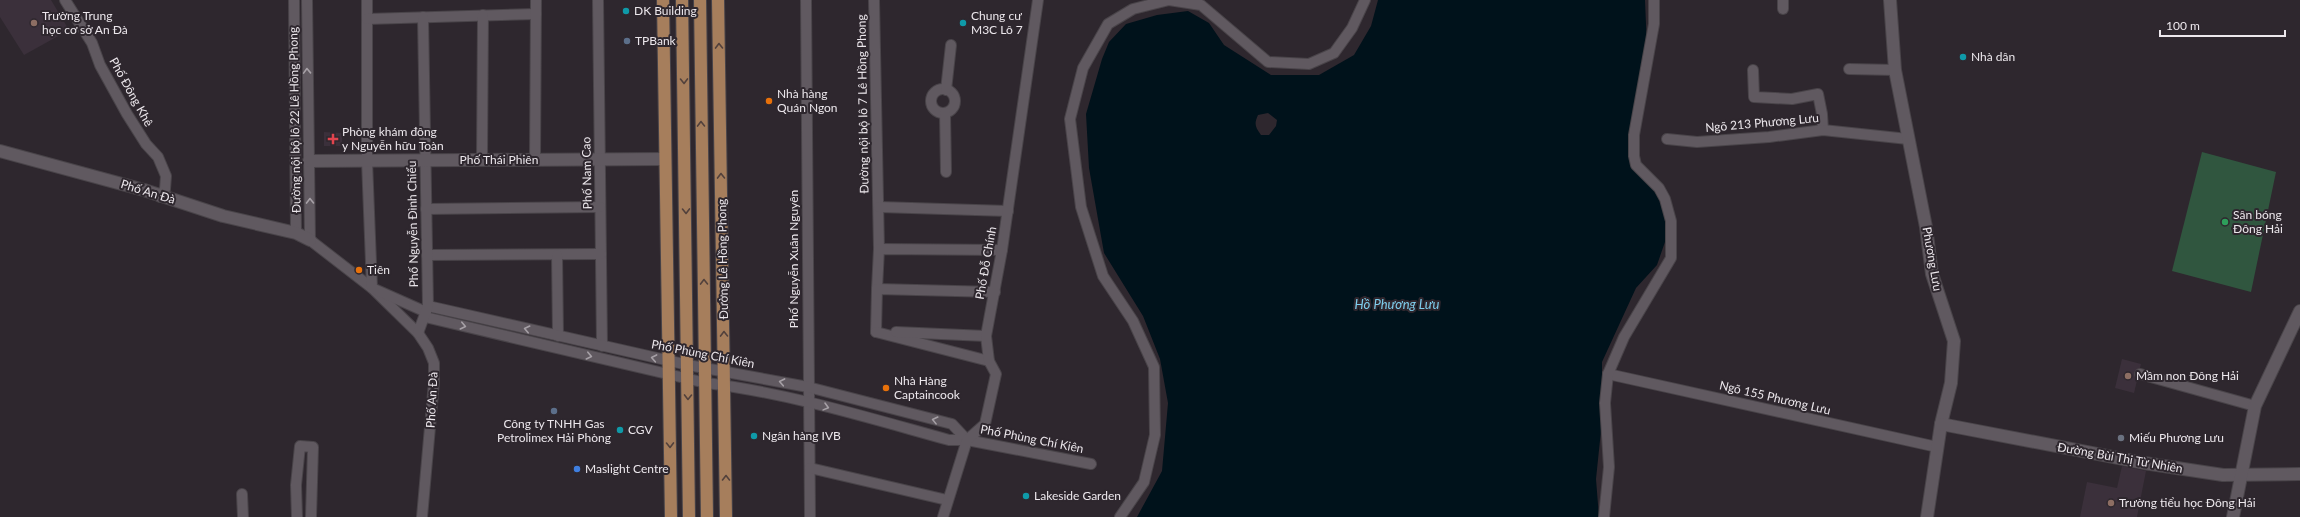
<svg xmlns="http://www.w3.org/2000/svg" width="2300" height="517" viewBox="0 0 2300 517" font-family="Lato,sans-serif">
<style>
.built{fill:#3b303b}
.green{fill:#30563f}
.water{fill:#00121b;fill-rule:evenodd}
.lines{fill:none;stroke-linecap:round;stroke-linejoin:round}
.street-casing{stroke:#494449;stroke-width:12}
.secondary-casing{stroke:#494449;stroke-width:14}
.primary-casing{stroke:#494449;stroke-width:14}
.street{stroke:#605960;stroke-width:10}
.secondary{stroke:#605960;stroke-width:12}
.primary{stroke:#a67e5c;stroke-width:12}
.oneway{stroke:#52413c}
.oneway2{stroke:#a6a0a6}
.culture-dot{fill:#0f9aa8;stroke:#2e272e;stroke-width:1.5}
.education-dot{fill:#8d6e63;stroke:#2e272e;stroke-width:1.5}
.service-dot{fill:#5c6f8a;stroke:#2e272e;stroke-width:1.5}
.food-dot{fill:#e8710a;stroke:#2e272e;stroke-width:1.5}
.health-dot{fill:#e0444e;stroke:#2e272e;stroke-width:1.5}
.leisure-dot{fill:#2e9e5b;stroke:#2e272e;stroke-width:1.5}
.worship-dot{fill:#6b7280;stroke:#2e272e;stroke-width:1.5}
.shop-dot{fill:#3f7fe0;stroke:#2e272e;stroke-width:1.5}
.labels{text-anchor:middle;stroke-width:4;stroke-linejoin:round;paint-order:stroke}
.poi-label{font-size:12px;fill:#ece7ec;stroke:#2e272e;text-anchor:start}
.street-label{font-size:12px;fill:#ece7ec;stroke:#2e272e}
.water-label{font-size:13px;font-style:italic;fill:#7fceed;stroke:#2e272e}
</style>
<rect width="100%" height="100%" fill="#2e272e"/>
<!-- built -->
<g class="built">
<polygon points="0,0 51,0 69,30 24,55 0,17"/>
<polygon points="324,132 342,133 342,146 324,146"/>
<polygon points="2122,359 2141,364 2134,393 2115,388"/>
<polygon points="2122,466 2146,471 2137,517 2080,517 2087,482 2117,488"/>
</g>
<!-- green -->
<polygon class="green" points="2202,152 2276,172 2251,292 2172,271"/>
<!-- water -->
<path class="water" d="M1378 0H1645L1647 49 1630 159 1660 197 1667 219 1666 239 1657 265 1636 288 1602 362V421L1596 479 1599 517H1137L1162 471 1168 403 1160 359 1143 316 1104 253 1089 168 1086 114 1102 59 1109 42 1126 24 1157 15 1188 11 1209 23 1224 45 1271 75H1319L1354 55 1371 26ZM1268 113 1277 120 1276 126 1269 135H1261C1255 127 1254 124 1258 115Z"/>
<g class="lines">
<!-- street casing -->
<g class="street-casing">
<g id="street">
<polyline points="65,0 92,43 100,65 127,114 146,144 158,157 166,176 165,189 160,197"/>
<polyline points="294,0 296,233"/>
<polyline points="307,0 310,240 372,288 418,333 428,348 434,363 434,382 422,517"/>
<polyline points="367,0 367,161 372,288 426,312"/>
<polyline points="598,0 602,346"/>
<polyline points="806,0 810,517"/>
<polyline points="874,0 879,249"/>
<polyline points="1783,0 1783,9"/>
<polyline points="367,19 536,14"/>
<polyline points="1849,69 1895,70"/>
<polyline points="1753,70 1754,97 1792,99 1818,94 1822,114 1823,130"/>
<circle cx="943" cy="101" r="12"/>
<polyline points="946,90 951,45"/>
<polyline points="945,113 946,172"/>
<polyline points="1667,139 1697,142 1769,137 1823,130 1908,139"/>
<polyline points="482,160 483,15"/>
<polyline points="535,160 536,0"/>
<polyline points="879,207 1008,211"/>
<polyline points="426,209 600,207"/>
<polyline points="427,255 601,254"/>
<polyline points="557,255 558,336"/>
<polyline points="877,289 879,249 1002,250"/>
<polyline points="428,306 688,365 808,387 952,424 967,440"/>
<path d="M425 317 706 383C788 393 869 418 949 440H967L1091 464"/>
<polyline points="876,332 877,289 995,292"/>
<polyline points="876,332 989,361"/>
<polyline points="896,332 986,336"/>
<polyline points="418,333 428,306 423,17"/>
<polyline points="1608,374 1937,447"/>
<polyline points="2140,374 2255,406"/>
<polyline points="810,468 947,500"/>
<polyline points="242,494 243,517"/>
<polyline points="297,517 296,485 300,446 313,447 311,517"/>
<polyline points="943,517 967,440 985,424 996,374 989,361 986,336 1002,250 1038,0"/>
<polyline points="1120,517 1144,482 1155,435 1154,367 1133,321 1103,276 1081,207 1070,119 1083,68 1108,24 1133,9 1169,0 1201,5 1268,62 1309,64 1334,53 1352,28 1365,0"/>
<polyline points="1604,517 1609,467 1605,403 1608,374 1624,337 1671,258 1671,221 1665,199 1659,188 1636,165 1634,156 1634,135 1654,24 1654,0"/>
</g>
</g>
<!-- secondary casing -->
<g class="secondary-casing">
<g id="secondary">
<polyline points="1890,0 1895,70 1926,227 1932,274 1954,341 1951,383 1941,424 1927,517"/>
<polyline points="0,151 144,190 223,216 296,233 310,240"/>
<polyline points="309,161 665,159"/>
<polyline points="1941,424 2144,463 2223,475 2300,474"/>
<polyline points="2233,517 2255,406 2300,311"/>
</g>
</g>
<!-- primary casing -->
<g class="primary-casing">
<g id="primary">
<polyline points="663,0 671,517"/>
<polyline points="682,0 689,517"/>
<polyline points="700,0 707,517"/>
<polyline points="718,0 726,517"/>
</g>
</g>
<!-- street -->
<use href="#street" class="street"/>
<!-- secondary -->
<use href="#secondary" class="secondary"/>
<!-- primary -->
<use href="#primary" class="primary"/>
</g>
<!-- one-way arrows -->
<defs><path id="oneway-chevron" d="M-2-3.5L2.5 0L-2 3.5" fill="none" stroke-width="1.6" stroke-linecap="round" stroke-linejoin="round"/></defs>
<g class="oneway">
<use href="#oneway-chevron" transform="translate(719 46) rotate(-91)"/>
<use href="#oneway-chevron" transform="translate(684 81) rotate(89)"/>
<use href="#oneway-chevron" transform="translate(701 124) rotate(-91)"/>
<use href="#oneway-chevron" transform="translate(721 176) rotate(-91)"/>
<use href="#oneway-chevron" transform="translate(686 211) rotate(89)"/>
<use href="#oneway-chevron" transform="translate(704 282) rotate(-91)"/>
<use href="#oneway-chevron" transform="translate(724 334) rotate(-91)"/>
<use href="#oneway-chevron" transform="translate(688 397) rotate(91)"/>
<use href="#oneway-chevron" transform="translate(670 445) rotate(89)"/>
<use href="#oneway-chevron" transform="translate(726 478) rotate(-90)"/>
</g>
<g class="oneway2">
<use href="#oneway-chevron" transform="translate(307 71) rotate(-92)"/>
<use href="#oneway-chevron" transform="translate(310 201) rotate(-91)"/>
<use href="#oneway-chevron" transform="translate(463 326) rotate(13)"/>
<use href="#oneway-chevron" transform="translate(527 329) rotate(-167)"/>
<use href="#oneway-chevron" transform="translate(589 356) rotate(13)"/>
<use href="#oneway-chevron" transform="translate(654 358) rotate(-169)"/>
<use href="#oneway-chevron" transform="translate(782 382) rotate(-169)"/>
<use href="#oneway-chevron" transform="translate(826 407) rotate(15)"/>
<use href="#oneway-chevron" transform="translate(935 420) rotate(-166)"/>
</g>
<!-- markers -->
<g class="culture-dot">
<circle cx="626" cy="11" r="4"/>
<circle cx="963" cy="23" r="4"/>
<circle cx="1963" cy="57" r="4"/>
<circle cx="620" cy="430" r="4"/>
<circle cx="754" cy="436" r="4"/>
<circle cx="1026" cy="496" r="4"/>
</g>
<g class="education-dot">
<circle cx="34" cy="23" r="4"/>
<circle cx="2128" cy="376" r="4"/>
<circle cx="2111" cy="503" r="4"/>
</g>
<g class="service-dot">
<circle cx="627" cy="41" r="4"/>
<circle cx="554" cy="411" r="4"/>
</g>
<g class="food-dot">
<circle cx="769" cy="101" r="4"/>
<circle cx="359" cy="270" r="4"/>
<circle cx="886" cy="388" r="4"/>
</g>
<path class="health-dot" d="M331 133h4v4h4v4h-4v4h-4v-4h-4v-4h4z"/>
<circle class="leisure-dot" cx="2225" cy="222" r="4"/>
<circle class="worship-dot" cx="2121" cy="438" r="4"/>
<circle class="shop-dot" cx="577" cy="469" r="4"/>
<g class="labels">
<!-- poi labels -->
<g class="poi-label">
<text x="634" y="15">DK Building</text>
<text x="42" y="20">Trường Trung<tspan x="42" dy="14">học cơ sở An Đà</tspan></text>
<text x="971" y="20">Chung cư<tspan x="971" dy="14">M3C Lô 7</tspan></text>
<text x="635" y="45">TPBank</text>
<text x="1971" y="61">Nhà dân</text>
<text x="777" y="98">Nhà hàng<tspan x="777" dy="14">Quán Ngon</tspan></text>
<text x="342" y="136">Phòng khám đông<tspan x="342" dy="14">y Nguyễn hữu Toàn</tspan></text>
<text x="2233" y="219">Sân bóng<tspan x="2233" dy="14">Đông Hải</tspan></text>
<text x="367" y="274">Tiên</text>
<text x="2136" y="380">Mầm non Đông Hải</text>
<text x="894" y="385">Nhà Hàng<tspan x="894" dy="14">Captaincook</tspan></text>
<text x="554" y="428" text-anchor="middle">Công ty TNHH Gas<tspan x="554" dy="14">Petrolimex Hải Phòng</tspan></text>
<text x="628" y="434">CGV</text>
<text x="762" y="440">Ngân hàng IVB</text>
<text x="2129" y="442">Miếu Phương Lưu</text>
<text x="585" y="473">Maslight Centre</text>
<text x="1034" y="500">Lakeside Garden</text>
<text x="2119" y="507">Trường tiểu học Đông Hải</text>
</g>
<!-- street labels -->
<g class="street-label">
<text transform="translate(131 92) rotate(61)" y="4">Phố Đông Khê</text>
<text transform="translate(863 104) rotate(-91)" y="4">Đường nội bộ lô 7 Lê Hồng Phong</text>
<text transform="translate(295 120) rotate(-91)" y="4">Đường nội bộ lô 22 Lê Hồng Phong</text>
<text transform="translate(1762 123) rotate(-5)" y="4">Ngõ 213 Phương Lưu</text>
<text x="499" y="164">Phố Thái Phiên</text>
<text transform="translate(587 173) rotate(-91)" y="4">Phố Nam Cao</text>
<text transform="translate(148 192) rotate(17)" y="4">Phố An Đà</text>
<text transform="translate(413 224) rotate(-91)" y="4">Phố Nguyễn Đình Chiểu</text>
<text transform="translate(723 259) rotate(-91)" y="4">Đường Lê Hồng Phong</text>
<text transform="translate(794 259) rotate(-90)" y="4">Phố Nguyễn Xuân Nguyên</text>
<text transform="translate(1932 259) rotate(80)" y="4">Phương Lưu</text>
<text transform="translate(986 263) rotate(-80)" y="4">Phố Đỗ Chính</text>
<text transform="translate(703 354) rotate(11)" y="4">Phố Phùng Chí Kiên</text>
<text transform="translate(1775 398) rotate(13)" y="4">Ngõ 155 Phương Lưu</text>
<text transform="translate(432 400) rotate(-87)" y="4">Phố An Đà</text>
<text transform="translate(1032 439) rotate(11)" y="4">Phố Phùng Chí Kiên</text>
<text transform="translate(2120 458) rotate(10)" y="4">Đường Bùi Thị Từ Nhiên</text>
</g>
<!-- water labels -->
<g class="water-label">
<text x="1397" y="309">Hồ Phương Lưu</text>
</g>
</g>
<!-- scale -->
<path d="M2160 30v6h125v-6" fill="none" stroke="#ece7ec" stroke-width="2"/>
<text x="2166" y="30" font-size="12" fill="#ece7ec" stroke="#2e272e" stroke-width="3" paint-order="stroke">100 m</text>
</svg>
